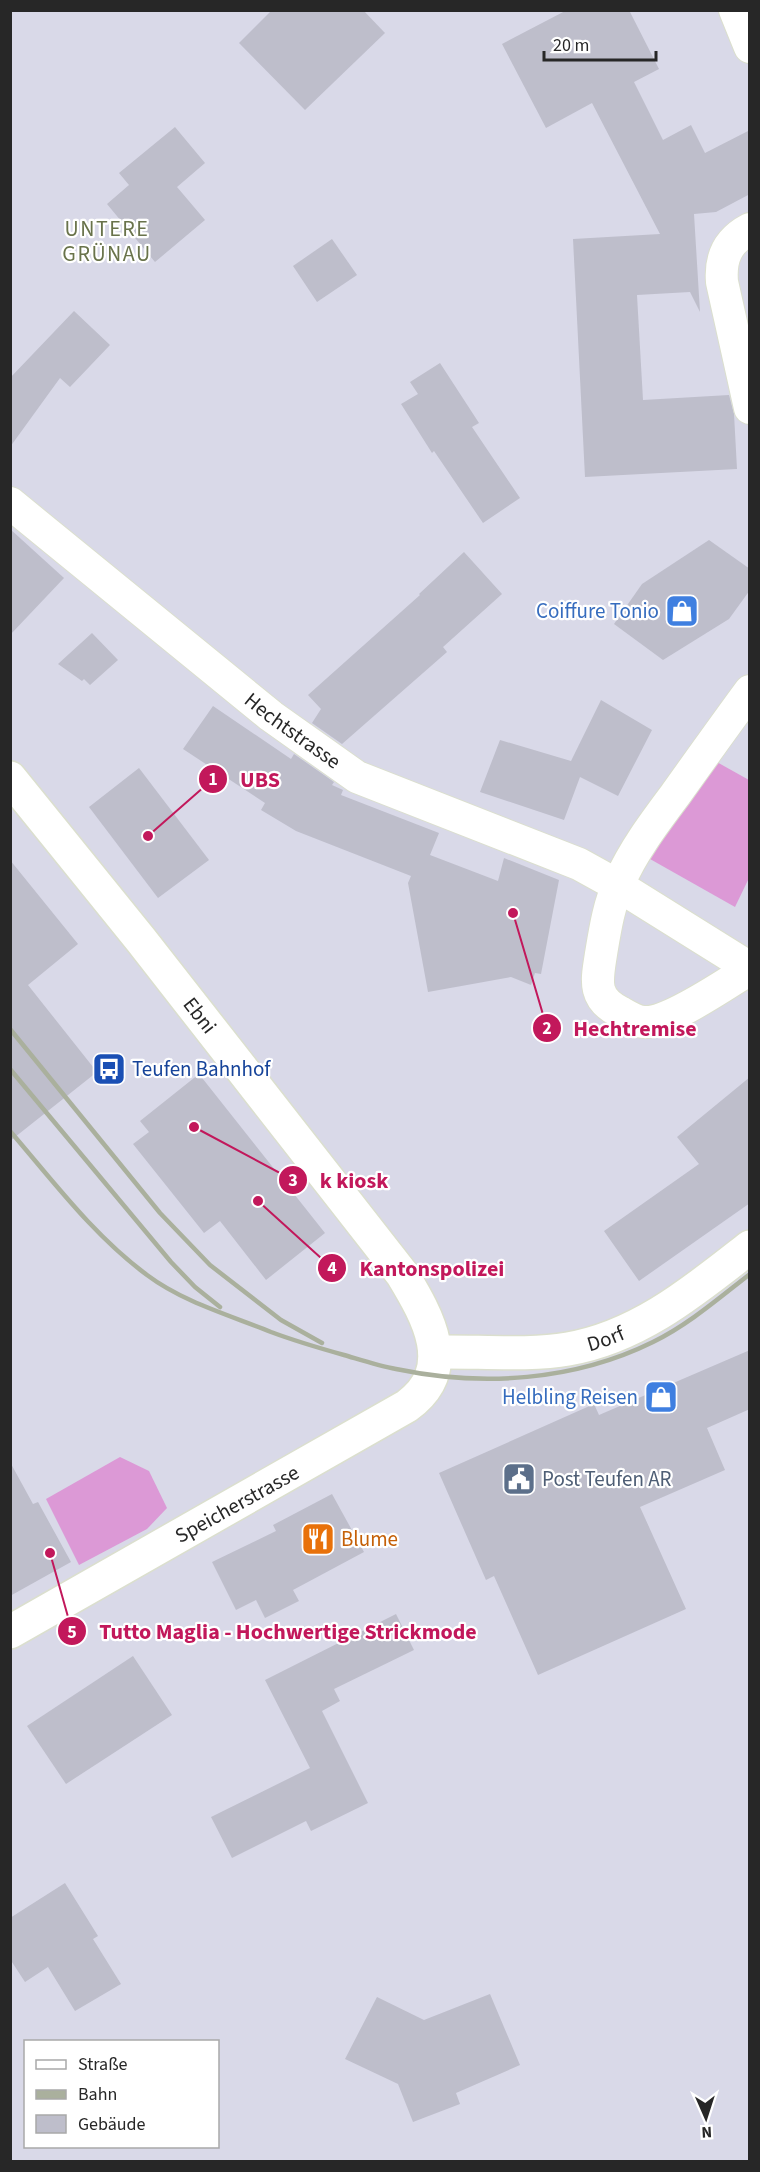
<svg xmlns="http://www.w3.org/2000/svg" width="760" height="2172" viewBox="0 0 760 2172" font-family="'Source Sans 3',sans-serif">
<style>
.grass{fill:#dc99d6}
.building{fill:#bebecb}
.lines{fill:none;stroke-linecap:round;stroke-linejoin:round}
.minor-casing{stroke:#dbdfce;stroke-width:34}
.tertiary-casing{stroke:#dbdfce;stroke-width:36}
.secondary-casing{stroke:#dbdfce;stroke-width:36}
.minor{stroke:#fff;stroke-width:32}
.tertiary{stroke:#fff;stroke-width:33}
.secondary{stroke:#fff;stroke-width:33}
.rail{stroke:#aab09d;stroke-width:4.5}
.labels{text-anchor:middle;stroke-width:4.5;stroke-linejoin:round;paint-order:stroke}
.shop-label{font-size:21px;fill:#366cbe;stroke:#fff;text-anchor:end}
.street-label{font-size:21px;fill:#272727;stroke:#fff}
.transit-label{font-size:21px;fill:#164399;stroke:#fff;text-anchor:start}
.service-label{font-size:21px;fill:#4e5e75;stroke:#fff;text-anchor:start}
.food-label{font-size:21px;fill:#c56008;stroke:#fff;text-anchor:start}
.neighbourhood-label{font-size:22px;letter-spacing:1.5px;fill:#69734b;stroke:#fff}
.leader{fill:none;stroke:#c2185b;stroke-width:2}
.callout-dot{fill:#c2185b;stroke:#fff;stroke-width:2}
.mark-label{font-size:18px;text-anchor:middle;font-weight:bold;fill:#fff}
.callout-label{font-size:22px;text-anchor:middle;font-weight:bold;fill:#c2185b;stroke:#fff;stroke-width:4.5;stroke-linejoin:round;paint-order:stroke}
</style>
<rect width="100%" height="100%" fill="#d9d9e8"/>
<!-- grass -->
<g class="grass">
<polygon points="715,761 749,780 749,878 735,907 650,859 655,847"/>
<polygon points="120,1457 149,1471 167,1508 147,1529 79,1565 46,1499"/>
</g>
<!-- building -->
<g class="building">
<polygon points="272,10 363,10 385,33 305,110 239,43"/>
<polygon points="567,10 629,10 659,69 634,82 663,140 691,125 705,153 750,130 750,194 716,212 694,214 700,312 690,292 637,295 643,400 729,395 734,414 737,469 585,477 573,239 660,234 592,103 546,128 502,44"/>
<polygon points="175,127 205,163 177,187 205,220 155,262 107,204 129,185 119,173"/>
<polygon points="332,239 357,275 317,302 293,266"/>
<polygon points="74,311 110,345 70,387 60,378 10,447 10,378"/>
<polygon points="440,363 479,423 472,427 520,498 483,523 434,451 432,453 401,404 418,394 410,382"/>
<polygon points="10,529 64,578 10,635"/>
<polygon points="709,540 750,569 750,590 729,619 663,660 614,624 642,584"/>
<polygon points="464,552 502,594 443,647 447,652 342,744 312,723 321,709 308,695 420,595 419,594"/>
<polygon points="92,633 118,660 90,685 84,679 82,681 58,664"/>
<polygon points="601,700 652,730 618,796 580,777 564,820 480,792 500,740 571,761"/>
<polygon points="213,706 291,759 294,754 334,782 332,785 343,790 341,795 439,833 430,855 498,881 504,858 559,880 541,974 535,973 531,985 511,977 428,992 408,883 411,876 296,831 261,810 265,803 183,749"/>
<polygon points="139,768 209,860 158,898 89,807"/>
<polygon points="10,860 78,944 28,985 97,1072 10,1141"/>
<polygon points="199,1074 325,1233 266,1280 220,1221 204,1233 133,1144 149,1132 140,1121"/>
<polygon points="750,1077 750,1203 639,1281 604,1231 699,1164 677,1137"/>
<polygon points="750,1350 750,1409 707,1428 725,1470 640,1507 686,1609 538,1675 494,1576 486,1580 439,1473 594,1404 599,1415"/>
<polygon points="10,1462 33,1504 38,1502 71,1562 10,1596"/>
<polygon points="332,1494 364,1552 293,1590 299,1601 265,1618 256,1600 236,1610 212,1562 276,1531 273,1525"/>
<polygon points="396,1614 414,1650 334,1689 340,1701 322,1711 368,1803 311,1831 306,1821 232,1858 211,1817 310,1768 265,1680"/>
<polygon points="133,1656 172,1715 66,1784 27,1726"/>
<polygon points="65,1883 98,1936 93,1939 121,1984 75,2011 48,1967 25,1982 10,1959 10,1918"/>
<polygon points="490,1994 520,2065 456,2093 460,2104 413,2122 398,2084 345,2059 377,1997 424,2020"/>
</g>
<g class="lines">
<!-- minor casing -->
<g class="minor-casing">
<g id="minor">
<polyline points="735,10 750,47"/>
<path d="M750 229C727 241 720 258 722 282L750 408"/>
<path id="s1" d="M10 503 271 716 357 777 579 864 617 885 750 968"/>
<path d="M750 691C725 725 700 760 675 795 654 823 633 851 619 883 609 904 605 930 601 954 597 980 592 998 620 1012 627 1016 636 1022 645 1022 670 1023 727 983 750 969"/>
</g>
</g>
<!-- tertiary casing -->
<g class="tertiary-casing">
<g id="tertiary">
<path id="s2" d="M435 1352C476 1351 529 1356 568 1349 639 1337 695 1290 750 1247"/>
</g>
</g>
<!-- secondary casing -->
<g class="secondary-casing">
<g id="secondary">
<path id="s3" d="M10 778 141 940 402 1274C428 1317 458 1369 407 1406L10 1632"/>
</g>
</g>
<!-- minor -->
<use href="#minor" class="minor"/>
<!-- tertiary -->
<use href="#tertiary" class="tertiary"/>
<!-- secondary -->
<use href="#secondary" class="secondary"/>
<!-- rail -->
<g class="rail">
<polyline points="10,1029 160,1213 210,1265 281,1320 322,1343"/>
<polyline points="10,1069 171,1262 195,1287 220,1307"/>
<path d="M10 1131C53 1181 94 1236 147 1275 183 1302 229 1315 271 1332 295 1341 319 1348 344 1355 361 1360 379 1366 396 1369 482 1387 574 1381 653 1342 688 1325 719 1298 750 1274"/>
</g>
</g>
<!-- icons -->
<defs>
<g id="shop-square" transform="scale(1.725)"><rect x="-9" y="-9" width="18" height="18" rx="4" fill="#3f7fe0" stroke="#fff"/><path d="M-5-2.5h2.3a2.7 3.5 0 0 1 5.4 0H5L5.5 6h-11ZM-1.5-2.5h3a1.5 2.3 0 0 0-3 0Z" fill="#fff"/></g>
<g id="bus-square" transform="scale(1.725)"><rect x="-9" y="-9" width="18" height="18" rx="4" fill="#1a4fb4" stroke="#fff"/><path d="M-5-6H5V4H4V6H2V4H-2V6H-4V4H-5ZM-3.5-4V0h7V-4ZM-3.5 1.2v1.5H-2V1.2ZM2 1.2v1.5H3.5V1.2Z" fill="#fff"/></g>
<g id="civic-square" transform="scale(1.725)"><rect x="-9" y="-9" width="18" height="18" rx="4" fill="#5c6f8a" stroke="#fff"/><path d="M-.6-6.5H3V-4.5H.6V-3L4-1V1h2V6H-6V1h2V-1L-.6-3ZM-1.2 2.5V6h2.4V2.5Z" fill="#fff"/></g>
<g id="restaurant-square" transform="scale(1.725)"><rect x="-9" y="-9" width="18" height="18" rx="4" fill="#e8710a" stroke="#fff"/><path d="M-5-6h1v4h1v-4h1v4h1v-4h1v5L-1.5 .5V6h-2V.5L-5-1ZM5-6V6H3V1.5H1.5Q1.5-4 5-6Z" fill="#fff"/></g>
</defs>
<g fill-rule="evenodd">
<use href="#shop-square" x="682" y="611"/>
<use href="#bus-square" x="109" y="1069"/>
<use href="#shop-square" x="661" y="1397"/>
<use href="#civic-square" x="519" y="1479"/>
<use href="#restaurant-square" x="318" y="1539"/>
</g>
<g class="labels">
<!-- shop labels -->
<g class="shop-label">
<text x="659" y="618">Coiffure Tonio</text>
<text x="638" y="1404">Helbling Reisen</text>
</g>
<!-- street labels -->
<g class="street-label">
<text dy="7" stroke="none"><textPath href="#s1" startOffset="363">Hechtstrasse</textPath></text>
<text dy="7" stroke="none"><textPath href="#s3" startOffset="304">Ebni</textPath></text>
<text dy="7" stroke="none"><textPath href="#s2" startOffset="172">Dorf</textPath></text>
<text transform="translate(237 1504) rotate(-29)" y="7">Speicherstrasse</text>
</g>
<!-- transit labels -->
<g class="transit-label">
<text x="132" y="1076">Teufen Bahnhof</text>
</g>
<!-- service labels -->
<g class="service-label">
<text x="542" y="1486">Post Teufen AR</text>
</g>
<!-- food labels -->
<g class="food-label">
<text x="341" y="1546">Blume</text>
</g>
<!-- neighbourhood labels -->
<g class="neighbourhood-label">
<text x="107" y="236">UNTERE<tspan x="107" dy="25">GRÜNAU</tspan></text>
</g>
</g>
<!-- callouts -->
<path class="leader" d="M148 836L213 779M513 913L547 1028M194 1127L293 1180M258 1201L332 1268M50 1553L72 1631"/>
<g class="callout-dot">
<circle cx="148" cy="836" r="6"/>
<circle cx="513" cy="913" r="6"/>
<circle cx="194" cy="1127" r="6"/>
<circle cx="258" cy="1201" r="6"/>
<circle cx="50" cy="1553" r="6"/>
<circle cx="213" cy="779" r="15"/>
<circle cx="547" cy="1028" r="15"/>
<circle cx="293" cy="1180" r="15"/>
<circle cx="332" cy="1268" r="15"/>
<circle cx="72" cy="1631" r="15"/>
</g>
<g class="mark-label">
<text x="213" y="785">1</text>
<text x="547" y="1034">2</text>
<text x="293" y="1186">3</text>
<text x="332" y="1274">4</text>
<text x="72" y="1638">5</text>
</g>
<g class="callout-label">
<text x="260" y="787">UBS</text>
<text x="635" y="1036">Hechtremise</text>
<text x="354" y="1188">k kiosk</text>
<text x="432" y="1276">Kantonspolizei</text>
<text x="288" y="1639">Tutto Maglia - Hochwertige Strickmode</text>
</g>
<!-- border -->
<rect width="760" height="2172" fill="none" stroke="#272727" stroke-width="24"/>
<!-- legend -->
<rect x="24" y="2040" width="195" height="108" fill="#ffffff" stroke="#a9a9a9" stroke-width="1.5"/>
<rect x="36" y="2060" width="30" height="9" fill="#ffffff" stroke="#a9a9a9" stroke-width="1.5"/>
<text x="78" y="2070" font-size="18" fill="#272727">Straße</text>
<rect x="36" y="2090" width="30" height="9" fill="#aab09d" stroke="#a9a9a9" stroke-width="1.5"/>
<text x="78" y="2100" font-size="18" fill="#272727">Bahn</text>
<rect x="36" y="2115" width="30" height="18" fill="#bebecb" stroke="#a9a9a9" stroke-width="1.5"/>
<text x="78" y="2130" font-size="18" fill="#272727">Gebäude</text>
<!-- north arrow -->
<g transform="translate(706 2118) rotate(177)" stroke="#ffffff" stroke-width="4.5" paint-order="stroke">
<path d="M0-4.5L10 22L0 15L-10 22Z" fill="#272727"/>
<text y="-9" font-size="16" font-weight="bold" text-anchor="middle" fill="#272727">N</text>
</g>
<!-- scale -->
<path d="M544 51v9h112v-9" fill="none" stroke="#272727" stroke-width="3"/>
<text x="553" y="51" font-size="18" fill="#272727" stroke="#ffffff" stroke-width="4.5" paint-order="stroke">20 m</text>
</svg>
